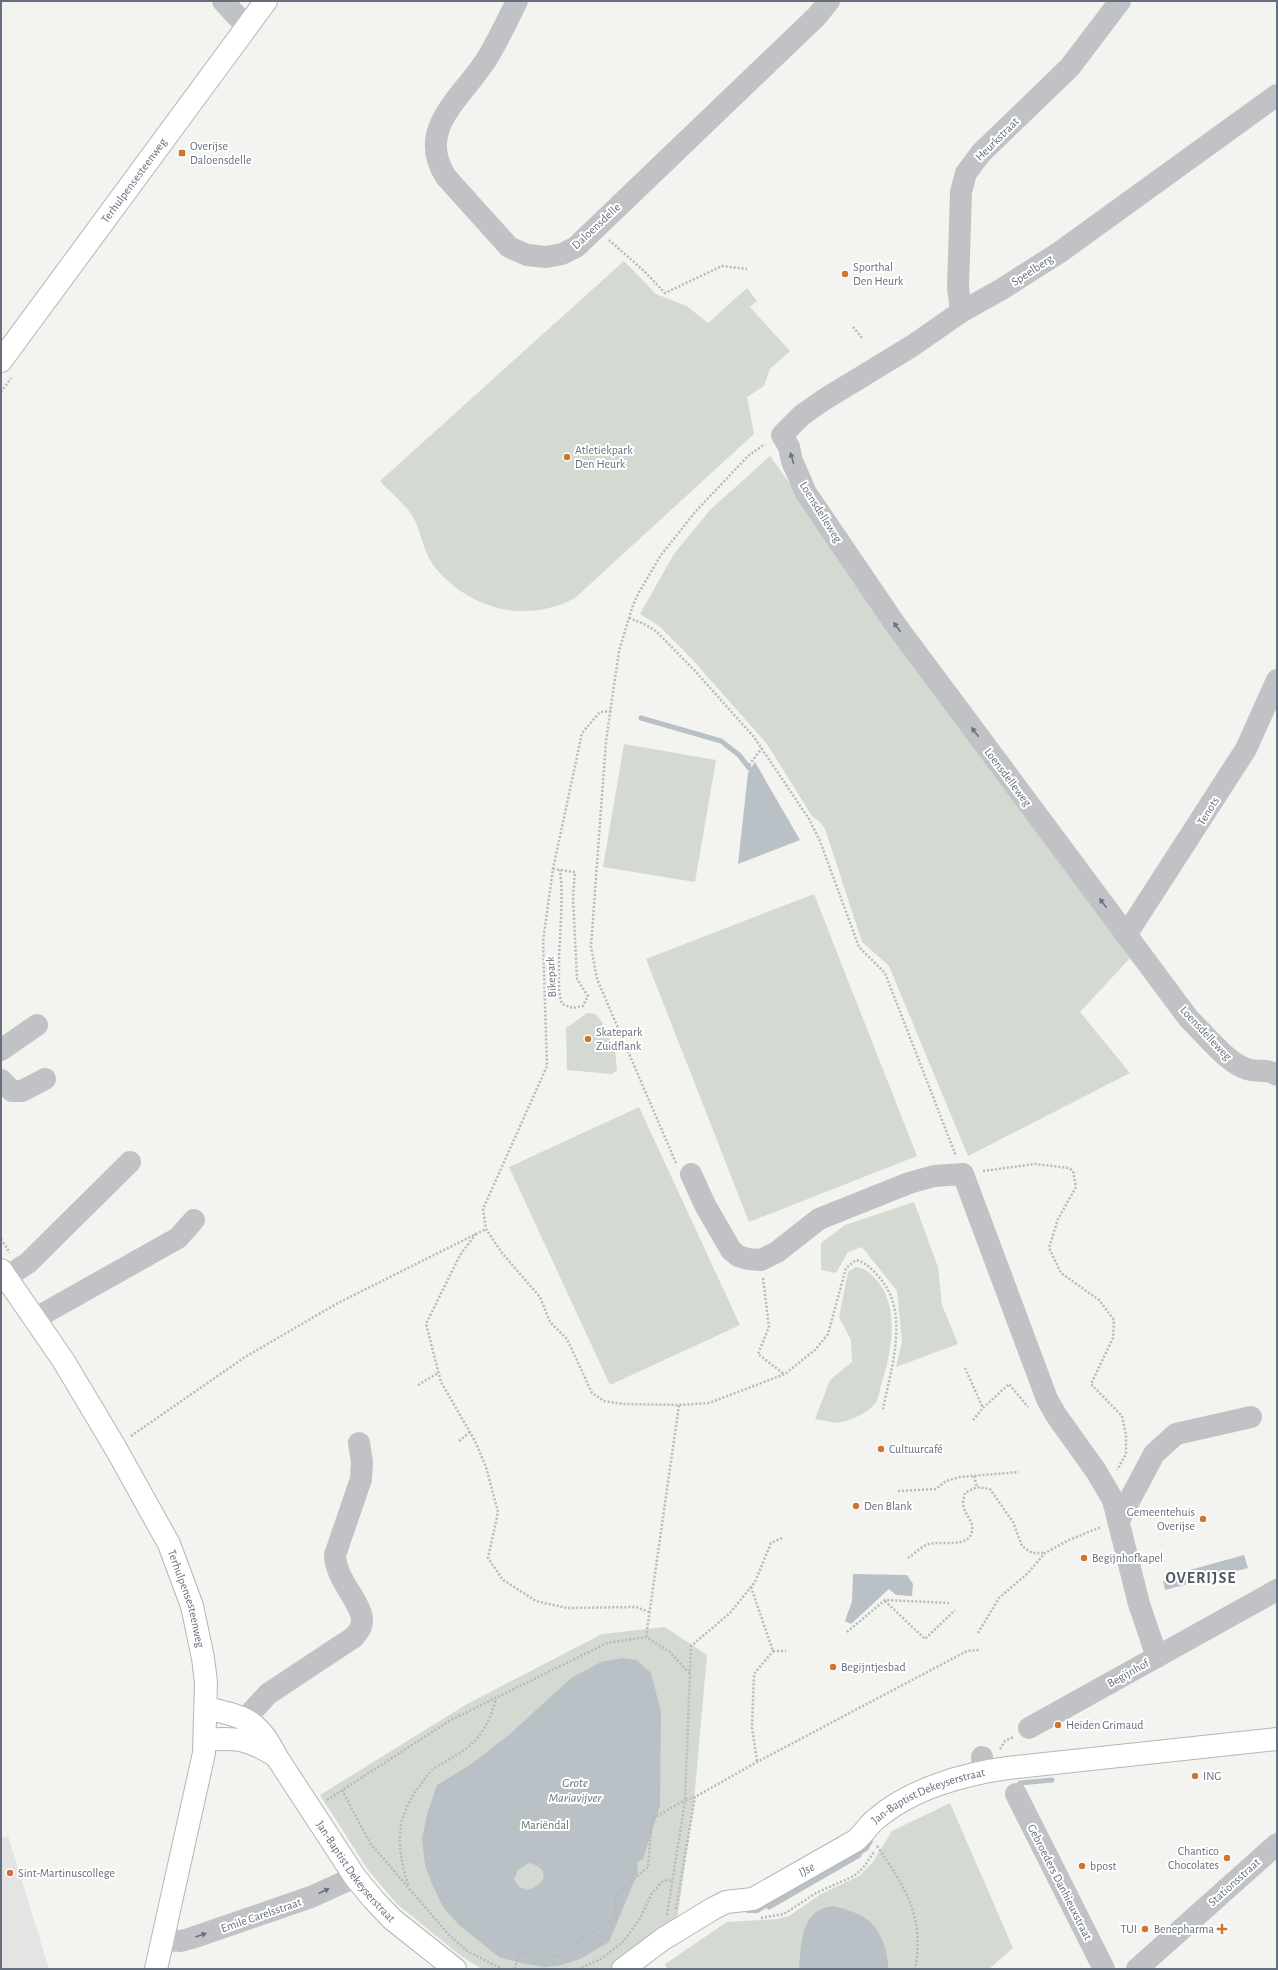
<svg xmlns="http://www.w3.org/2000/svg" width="1278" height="1970" viewBox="0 0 1278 1970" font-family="'Alegreya Sans',sans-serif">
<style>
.built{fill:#e4e4e4}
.green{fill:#d4dad2}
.water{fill:#b9c1c6;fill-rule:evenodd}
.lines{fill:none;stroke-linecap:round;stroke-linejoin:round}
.stream{stroke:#b9c1c6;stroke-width:5}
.major-casing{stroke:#b3b5b9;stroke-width:24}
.path{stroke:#b7b9bc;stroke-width:2.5;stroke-dasharray:2 2;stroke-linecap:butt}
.minor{stroke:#c0c2c5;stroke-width:22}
.major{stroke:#fff;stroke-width:22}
.oneway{fill:#6a7382}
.poi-dot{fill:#ce7536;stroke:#fff;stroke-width:1.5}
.labels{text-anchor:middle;stroke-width:4;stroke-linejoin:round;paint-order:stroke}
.street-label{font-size:12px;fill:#666f7e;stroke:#fff}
.poi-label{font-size:12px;fill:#666f7e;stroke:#fff;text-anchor:start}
.park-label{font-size:12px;fill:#657664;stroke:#fff}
.water-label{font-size:13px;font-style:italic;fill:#677682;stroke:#fff}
.district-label{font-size:16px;font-weight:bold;letter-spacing:1px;fill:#535a64;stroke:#fff}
</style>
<rect width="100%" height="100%" fill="#f3f4f0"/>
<!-- built -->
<polygon class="built" points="8,1836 30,1907 49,1969 1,1969 1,1838"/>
<!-- green -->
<g class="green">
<path d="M624 261 656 294 687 306 708 323 747 288 757 301 750 307 790 351 770 369 764 386 747 397 754 434 575 598C529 623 474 611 439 572 423 555 423 536 413 517 407 506 389 491 380 481Z"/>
<polygon points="770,456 1131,957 1080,1012 1130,1073 968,1156 889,966 862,942 825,829 820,822 812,816 767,744 690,657 659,626 640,614 674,554 710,510"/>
<polygon points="624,744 716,760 695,882 603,867"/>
<polygon points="814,894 917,1156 749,1222 646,959"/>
<polygon points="587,1013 596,1014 602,1022 615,1050 617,1070 612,1074 567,1070 566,1028"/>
<polygon points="639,1107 740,1325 610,1385 509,1167"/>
<polygon points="914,1202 938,1267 942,1305 958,1344 896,1367 902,1342 897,1291 862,1247 848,1252 836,1273 821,1270 821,1243 845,1225"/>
<path d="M856 1267C865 1268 868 1272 874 1277 901 1304 892 1352 881 1385 880 1390 879 1397 876 1402 871 1411 852 1420 842 1422 835 1424 823 1420 815 1419L830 1380 852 1362 851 1340 839 1317 848 1272Z"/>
<polygon points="665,1627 707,1655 694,1801 677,1920 609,1969 482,1969 461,1956 397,1904 368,1870 320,1795 467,1704 602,1634"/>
<polygon points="950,1803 1013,1948 989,1969 667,1969 665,1964 727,1922 777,1919 789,1916 821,1894 859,1876 873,1862 892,1831"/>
</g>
<!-- water -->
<g class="water">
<polygon points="755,762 800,840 738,864 748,773"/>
<polygon points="1244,1555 1248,1568 1165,1590 1163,1581 1180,1576 1179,1573"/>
<polygon points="853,1574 907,1575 913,1584 912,1596 896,1595 889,1589 851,1624 845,1621 852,1601"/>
<path d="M622 1658 637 1660 651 1673 661 1712 660 1806 643 1859 637 1862 638 1872 609 1942 580 1959 562 1965 545 1967 520 1963 499 1957 459 1925 443 1907 432 1884 425 1866 422 1839 427 1814 437 1785 470 1765 510 1734 571 1678 601 1662ZM529 1863C551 1868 547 1886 526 1890L518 1886 514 1879 518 1870Z"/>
<polygon points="874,1840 868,1850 862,1854 861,1857 769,1910 766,1908 758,1913 745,1913"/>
<path d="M834 1906C846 1909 859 1913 869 1921 881 1930 889 1955 888 1969H799C802 1942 800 1909 834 1906Z"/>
</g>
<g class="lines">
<!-- stream -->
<g class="stream">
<polyline points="641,718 721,741 739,755 750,769"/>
<polyline points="1020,1783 1052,1780"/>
</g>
<!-- major casing -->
<g class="major-casing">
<g id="major">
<path id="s1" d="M1 361 266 1"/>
<path id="s2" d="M1 1270 63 1360 115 1447 169 1544 192 1606 203 1658 206 1682 204 1753 156 1969"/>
<path id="s3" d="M206 1708C244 1717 258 1719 276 1756L355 1877 373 1899 392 1919 455 1969"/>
<path d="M205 1740C237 1737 248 1739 276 1756"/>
<path id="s4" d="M623 1969 663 1939 714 1908 726 1902 753 1899 855 1841C863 1835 868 1825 876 1819 911 1789 963 1774 1008 1768L1277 1739"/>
</g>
</g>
<!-- path -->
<g class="path">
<polyline points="609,240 644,271 665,293 722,266 747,269"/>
<polyline points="853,327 863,339"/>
<polyline points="1,392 11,378"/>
<polyline points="629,618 644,624 656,631 695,671 754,737 809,819 820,841 859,947 885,973 956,1156"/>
<path d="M611 711 600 712 582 733 553 869 543 941 547 1066 483 1209 486 1229 502 1253 540 1297 550 1322 567 1339 592 1393 604 1401 623 1404 679 1405 709 1403 785 1374 815 1350 828 1334 846 1268 856 1260C866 1263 871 1268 878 1276 911 1311 891 1368 883 1409"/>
<polyline points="749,765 762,748"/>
<path d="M553 869 575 872 573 897 577 979 588 996 583 1006 573 1008 562 1004C558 992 559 980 559 967 559 935 564 902 560 870"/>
<polyline points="676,1163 597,979 591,946 606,741 619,651 633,605 638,594 661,555 696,511 748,456 765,444"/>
<polyline points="983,1171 1035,1164 1069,1168 1073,1171 1076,1187 1058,1219 1049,1248 1061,1273 1099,1300 1114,1320 1113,1338 1091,1384 1122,1416 1126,1435 1126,1454 1117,1470"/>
<polyline points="476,1234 460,1255 426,1324 441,1382 475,1441 486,1467 498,1512 488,1558 503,1580 536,1601 567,1608 636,1607 649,1612"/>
<polyline points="1,1239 10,1253"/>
<polyline points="763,1278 769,1327 758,1354 784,1374"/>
<polyline points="965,1368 983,1408 1009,1384 1028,1407"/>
<polyline points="418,1385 438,1373"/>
<polyline points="973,1420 983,1408"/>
<polyline points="131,1436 245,1357 338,1303 486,1229"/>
<polyline points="459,1441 470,1432"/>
<polyline points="974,1476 977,1487 990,1489 1013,1522 1022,1546 1032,1553 1045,1553"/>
<polyline points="898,1491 936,1489 946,1481 960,1477 1019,1472"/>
<polyline points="782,1538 771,1543 755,1582 730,1613 691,1646 685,1800 695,1797 757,1762 967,1651 979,1650"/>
<path d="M908 1558C914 1554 920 1548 926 1545 939 1539 969 1550 972 1531 974 1522 966 1516 964 1508 962 1504 964 1497 965 1493L977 1487"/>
<polyline points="751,1587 773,1651"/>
<polyline points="885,1601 925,1639 955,1610"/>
<polyline points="847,1632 885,1600 949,1603"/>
<polyline points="978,1633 999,1598 1028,1573 1045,1553 1069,1540 1101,1527"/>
<polyline points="646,1637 679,1405"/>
<polyline points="773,1651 786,1651"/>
<polyline points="1000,1749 1005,1741 1013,1737"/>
<polyline points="757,1761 752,1728 754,1674 773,1651"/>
<polyline points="342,1790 370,1843 449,1935 467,1951 502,1969"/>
<polyline points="327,1800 449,1721 607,1643 646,1637 670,1652 690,1674"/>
<path d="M877 1846C905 1887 925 1917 915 1969"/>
<path d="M408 1885C397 1848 394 1820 419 1787 423 1782 427 1775 432 1770 443 1762 457 1756 468 1747 483 1735 492 1716 496 1698"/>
<polyline points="676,1909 695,1797"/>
<polyline points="667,1915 685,1801"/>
<polyline points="761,1918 784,1914 816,1893 854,1876 863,1868 874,1852"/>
<polyline points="515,1969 518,1954 565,1956 566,1949 616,1918 615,1895 648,1867 652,1819 685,1800"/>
<polyline points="578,1969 601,1959 624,1941 639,1920 652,1893 663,1881 672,1880"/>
</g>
<!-- minor -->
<g class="minor">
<polyline points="223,1 247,27"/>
<path d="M517 1C507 21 498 41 486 60 462 98 415 129 446 177L509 247 527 255 546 257 562 254 576 247 817 16 829 1"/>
<path d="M1277 95 1060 252 1002 289 961 312 912 346 825 399 802 415 782 435 789 447 792 461 806 493 895 624 1189 1019C1205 1034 1227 1063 1247 1069 1258 1073 1267 1068 1277 1075"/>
<polyline points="961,312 958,287 961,192 966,173 981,153 1070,67 1120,1"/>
<polyline points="1126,935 1246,749 1277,680"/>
<polyline points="1,1050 37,1025"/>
<polyline points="1,1080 12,1091 22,1091 45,1079"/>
<polyline points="691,1174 705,1205 731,1250 738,1256 748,1259 761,1260 777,1252 819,1219 909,1183 934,1176 963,1174 1047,1399 1056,1415 1096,1471 1113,1500 1139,1604 1157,1657"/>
<polyline points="6,1277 28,1263 130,1162"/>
<polyline points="34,1319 178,1238 194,1220"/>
<polyline points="1119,1520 1154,1454 1176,1434 1251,1417"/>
<path d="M245 1719 268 1694 354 1637C358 1632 362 1628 362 1621 363 1604 335 1579 335 1555L361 1479 362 1462 359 1443"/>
<polyline points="1029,1728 1277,1590"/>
<polyline points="982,1757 983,1772"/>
<polyline points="1016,1794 1104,1969"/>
<polyline points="163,1940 181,1941 192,1938 311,1897 355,1877"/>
<polyline points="1137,1969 1277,1844"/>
</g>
<!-- major -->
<use href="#major" class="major"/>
</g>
<!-- one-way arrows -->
<defs><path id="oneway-solid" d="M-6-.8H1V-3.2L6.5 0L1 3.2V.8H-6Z"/></defs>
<g class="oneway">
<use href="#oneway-solid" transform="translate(792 458) rotate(-106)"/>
<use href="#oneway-solid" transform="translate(897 627) rotate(-126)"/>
<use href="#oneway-solid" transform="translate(975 732) rotate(-127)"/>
<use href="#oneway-solid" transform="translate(1103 903) rotate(-127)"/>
<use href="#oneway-solid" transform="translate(324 1891) rotate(-25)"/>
<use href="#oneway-solid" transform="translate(201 1935) rotate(-19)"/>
</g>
<!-- markers -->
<g class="poi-dot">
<rect x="178" y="149" width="8" height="8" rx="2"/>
<circle cx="845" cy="274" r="4"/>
<circle cx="567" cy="457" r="4"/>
<circle cx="588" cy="1039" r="4"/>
<circle cx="881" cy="1449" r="4"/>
<circle cx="856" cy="1506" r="4"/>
<circle cx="1203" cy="1519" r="4"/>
<circle cx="1084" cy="1558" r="4"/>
<circle cx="833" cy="1667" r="4"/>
<circle cx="1058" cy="1725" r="4"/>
<circle cx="1195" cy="1776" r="4"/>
<circle cx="1227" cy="1858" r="4"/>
<circle cx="1082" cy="1866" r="4"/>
<circle cx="10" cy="1873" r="4"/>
<circle cx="1145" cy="1929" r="4"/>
<path d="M1220 1923h4v4h4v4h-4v4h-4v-4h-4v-4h4z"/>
</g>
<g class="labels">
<!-- street labels -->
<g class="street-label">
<text transform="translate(997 139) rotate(-45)" y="4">Heurkstraat</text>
<text dy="4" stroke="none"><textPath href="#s1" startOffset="224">Terhulpensesteenweg</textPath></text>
<text transform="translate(596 226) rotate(-43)" y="4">Daloensdelle</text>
<text transform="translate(1032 270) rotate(-33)" y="4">Speelberg</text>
<text transform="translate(821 512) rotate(58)" y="4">Loensdelleweg</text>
<text transform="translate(1008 777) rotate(53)" y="4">Loensdelleweg</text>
<text transform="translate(1208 811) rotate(-58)" y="4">Tenots</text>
<text transform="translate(551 977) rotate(-93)" y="4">Bikepark</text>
<text transform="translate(1206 1033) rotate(47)" y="4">Loensdelleweg</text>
<text dy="4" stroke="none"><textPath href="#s2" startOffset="379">Terhulpensesteenweg</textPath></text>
<text transform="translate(1128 1673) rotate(-29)" y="4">Begijnhof</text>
<text dy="4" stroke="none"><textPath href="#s4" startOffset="356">Jan-Baptist Dekeyserstraat</textPath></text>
<text dy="4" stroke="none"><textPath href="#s3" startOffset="230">Jan-Baptist Dekeyserstraat</textPath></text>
<text transform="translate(1060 1882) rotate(63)" y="4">Gebroeders Danhieuxstraat</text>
<text transform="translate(1234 1882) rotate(-42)" y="4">Stationsstraat</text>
<text transform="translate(261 1915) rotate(-19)" y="4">Emile Carelsstraat</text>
</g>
<!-- poi labels -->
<g class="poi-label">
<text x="190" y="150">Overijse<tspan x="190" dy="14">Daloensdelle</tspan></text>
<text x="853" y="271">Sporthal<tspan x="853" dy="14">Den Heurk</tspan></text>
<text x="575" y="454">Atletiekpark<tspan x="575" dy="14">Den Heurk</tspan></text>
<text x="596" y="1036">Skatepark<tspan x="596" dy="14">Zuidflank</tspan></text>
<text x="889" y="1453">Cultuurcafé</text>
<text x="864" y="1510">Den Blank</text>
<text x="1195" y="1516" text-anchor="end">Gemeentehuis<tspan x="1195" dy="14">Overijse</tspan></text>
<text x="1092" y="1562">Begijnhofkapel</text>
<text x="841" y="1671">Begijntjesbad</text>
<text x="1066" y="1729">Heiden Grimaud</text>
<text x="1203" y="1780">ING</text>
<text x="1219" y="1855" text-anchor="end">Chantico<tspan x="1219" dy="14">Chocolates</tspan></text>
<text x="1090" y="1870">bpost</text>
<text x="18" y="1877">Sint-Martinuscollege</text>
<text x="1137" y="1933" text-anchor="end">TUI</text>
<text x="1214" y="1933" text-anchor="end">Benepharma</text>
</g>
<!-- park labels -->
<g class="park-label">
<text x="545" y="1829">Mariëndal</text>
</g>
<!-- water labels -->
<g class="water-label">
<text x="575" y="1787">Grote<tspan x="575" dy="15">Mariavijver</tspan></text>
<text transform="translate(806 1869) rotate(-30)" y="5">IJse</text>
</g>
<!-- district labels -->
<g class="district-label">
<text x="1201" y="1583">OVERIJSE</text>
</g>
</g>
<!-- border -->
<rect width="1278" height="1970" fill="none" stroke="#666f7e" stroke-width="4"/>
</svg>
